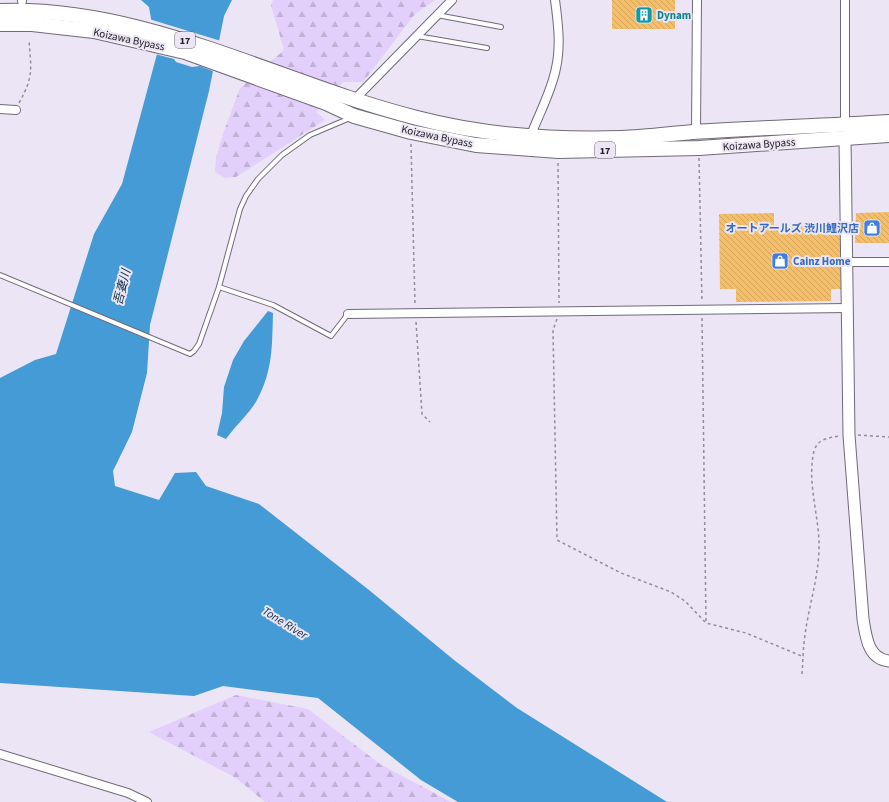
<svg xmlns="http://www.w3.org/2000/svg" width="889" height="802" viewBox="0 0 889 802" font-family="'Source Sans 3','Noto Sans JP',sans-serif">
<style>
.forest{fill:url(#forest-firs)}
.water{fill:#449bd5}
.pier{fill:#ece5f5}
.building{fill:url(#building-back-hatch)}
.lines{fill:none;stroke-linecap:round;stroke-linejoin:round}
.lane-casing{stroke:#706a78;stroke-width:6}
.street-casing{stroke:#706a78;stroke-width:10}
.secondary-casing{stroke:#706a78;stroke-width:13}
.highway-casing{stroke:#706a78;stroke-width:16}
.path{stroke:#928d98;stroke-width:1.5;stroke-dasharray:3 3;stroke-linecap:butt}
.lane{stroke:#fff;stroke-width:4}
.street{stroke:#fff;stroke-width:8}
.secondary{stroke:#fff;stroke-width:11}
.highway{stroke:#fff;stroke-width:14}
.labels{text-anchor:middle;stroke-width:4;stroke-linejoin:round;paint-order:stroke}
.shield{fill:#ece5f5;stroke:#5f5b63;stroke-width:1}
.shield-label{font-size:10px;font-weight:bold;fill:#222025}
.culture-label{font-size:11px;font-weight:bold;fill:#0d838f;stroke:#ece5f5;text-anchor:start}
.street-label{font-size:11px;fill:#222025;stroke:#ece5f5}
.shop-label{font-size:11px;font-weight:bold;fill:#366cbe;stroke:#ece5f5;text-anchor:end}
.water-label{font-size:12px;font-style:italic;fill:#0c3149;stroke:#ece5f5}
</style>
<defs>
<pattern id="forest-firs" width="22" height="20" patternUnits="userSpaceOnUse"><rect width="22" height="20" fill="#e3cffb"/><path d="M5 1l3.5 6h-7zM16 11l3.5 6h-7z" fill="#c2b1d7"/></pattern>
<pattern id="building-back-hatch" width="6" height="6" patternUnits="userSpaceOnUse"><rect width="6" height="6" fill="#f5bf6a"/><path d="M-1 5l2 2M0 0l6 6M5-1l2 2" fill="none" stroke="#d2a45c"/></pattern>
</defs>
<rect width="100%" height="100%" fill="#ece5f5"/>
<!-- forest -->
<g class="forest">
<polygon points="273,0 435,0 415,14 363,82 343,82 316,112 325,120 236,177 225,178 215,172 216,158 223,134 240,88 284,50 271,5"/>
<polygon points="236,695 308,709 380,764 451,802 265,802 236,778 149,732"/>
</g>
<!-- water -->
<g class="water">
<polygon points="141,0 232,0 224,16 209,91 150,325 147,373 132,432 113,471 115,486 159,500 175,473 196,472 206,486 259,504 369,590 454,660 517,708 667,802 458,802 421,780 318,698 223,686 194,696 0,683 0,378 35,360 56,354 94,234 122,184 157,54 149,7"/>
<path d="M268 311 273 313C272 346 273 370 257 400 249 414 235 426 226 439L217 435 222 413 224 387 233 360 244 341Z"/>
</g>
<!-- pier -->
<polygon class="pier" points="149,19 221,41 215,72 200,66 192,67 176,62 174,59 155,54"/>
<!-- building -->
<g class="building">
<rect x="612" y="0" width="63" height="29"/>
<polygon points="889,212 889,243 855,243 856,213"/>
<polygon points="774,213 774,227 822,226 822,234 840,233 841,289 831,289 831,301 736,302 736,289 720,289 719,214"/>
</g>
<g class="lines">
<!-- lane casing -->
<g class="lane-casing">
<g id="lane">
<polyline points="437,15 501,27"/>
<polyline points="417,36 487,48"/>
<polyline points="0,275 190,354 194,351 199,344 219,287 240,209 246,196 258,179 282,155 310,135 350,118"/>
<polyline points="219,287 273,305 331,336 348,314"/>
</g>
</g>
<!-- street casing -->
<g class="street-casing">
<g id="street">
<polyline points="22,0 22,1"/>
<polyline points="845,0 845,127"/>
<polyline points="354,100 452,0"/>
<polyline points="0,109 16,110"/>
<polyline points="696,132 697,0"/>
<path d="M531 135C539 114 552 90 556 68 561 46 558 22 555 0"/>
<polyline points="848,262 889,262"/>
<polyline points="348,314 848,308"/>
<polyline points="0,754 128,793 147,802"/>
</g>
</g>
<!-- secondary casing -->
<g class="secondary-casing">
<path id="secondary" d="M845 138 849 435 863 619C866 637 868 659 889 661"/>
</g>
<!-- highway casing -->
<g class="highway-casing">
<g id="highway">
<path d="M0 11C147 6 278 83 417 118 482 135 554 140 621 138 645 137 669 134 693 132 758 128 824 126 889 122"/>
<polyline points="0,24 32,24 94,31 185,52 326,103 354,116 411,132 476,145 558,151 699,148 889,135"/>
</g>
</g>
<!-- path -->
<g class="path">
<path d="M19 103C34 76 31 69 29 40"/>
<polyline points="411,144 415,304"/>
<polyline points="699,158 702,302"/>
<polyline points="558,163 559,303"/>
<polyline points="702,318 706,622"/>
<polyline points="557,319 553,330 557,540 621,573 671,592 685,601 706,623 746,633 804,657"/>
<polyline points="416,322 422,414 430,422"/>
<polyline points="858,435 889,437"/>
<path d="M802 674C803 661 803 648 805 635 809 604 820 573 819 542 818 512 807 481 814 451 818 438 829 438 840 436"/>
</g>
<!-- lane -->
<use href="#lane" class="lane"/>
<!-- street -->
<use href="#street" class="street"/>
<!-- secondary -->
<use href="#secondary" class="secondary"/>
<!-- highway -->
<use href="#highway" class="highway"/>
</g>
<!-- icons -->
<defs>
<g id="building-square" transform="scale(0.9)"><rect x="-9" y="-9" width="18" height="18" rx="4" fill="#0f9aa8" stroke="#ece5f5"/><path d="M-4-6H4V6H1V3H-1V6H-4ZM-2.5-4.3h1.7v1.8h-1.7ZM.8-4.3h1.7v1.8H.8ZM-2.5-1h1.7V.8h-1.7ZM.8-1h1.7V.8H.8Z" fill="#fff"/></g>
<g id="shop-square" transform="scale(0.9)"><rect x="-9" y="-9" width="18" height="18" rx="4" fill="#3f7fe0" stroke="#ece5f5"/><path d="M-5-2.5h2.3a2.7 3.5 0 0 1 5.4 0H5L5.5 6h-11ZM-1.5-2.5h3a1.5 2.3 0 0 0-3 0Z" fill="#fff"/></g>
</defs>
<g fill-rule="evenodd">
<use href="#building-square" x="644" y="15"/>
<use href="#shop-square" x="872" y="228"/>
<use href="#shop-square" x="780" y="261"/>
</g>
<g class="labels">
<!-- shield labels -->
<g class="shield">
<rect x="175" y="32" width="20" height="16" rx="3"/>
<rect x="595" y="142" width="20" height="16" rx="3"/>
</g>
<g class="shield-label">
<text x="185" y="44">17</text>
<text x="605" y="154">17</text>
</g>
<!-- culture labels -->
<g class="culture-label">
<text x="657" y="19">Dynam</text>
</g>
<!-- street labels -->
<g class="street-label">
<text transform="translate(129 39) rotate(12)" y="4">Koizawa Bypass</text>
<text transform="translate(437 136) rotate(12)" y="4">Koizawa Bypass</text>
<text transform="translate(759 144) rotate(-4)" y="4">Koizawa Bypass</text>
</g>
<!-- shop labels -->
<g class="shop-label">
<text x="859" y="232">オートアールズ 渋川鯉沢店</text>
<text x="793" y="265" text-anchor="start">Cainz Home</text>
</g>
<!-- water labels -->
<g class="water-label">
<text transform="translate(122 287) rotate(-76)" y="4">吾妻川</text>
<text transform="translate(285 623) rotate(32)" y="4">Tone River</text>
</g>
</g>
</svg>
